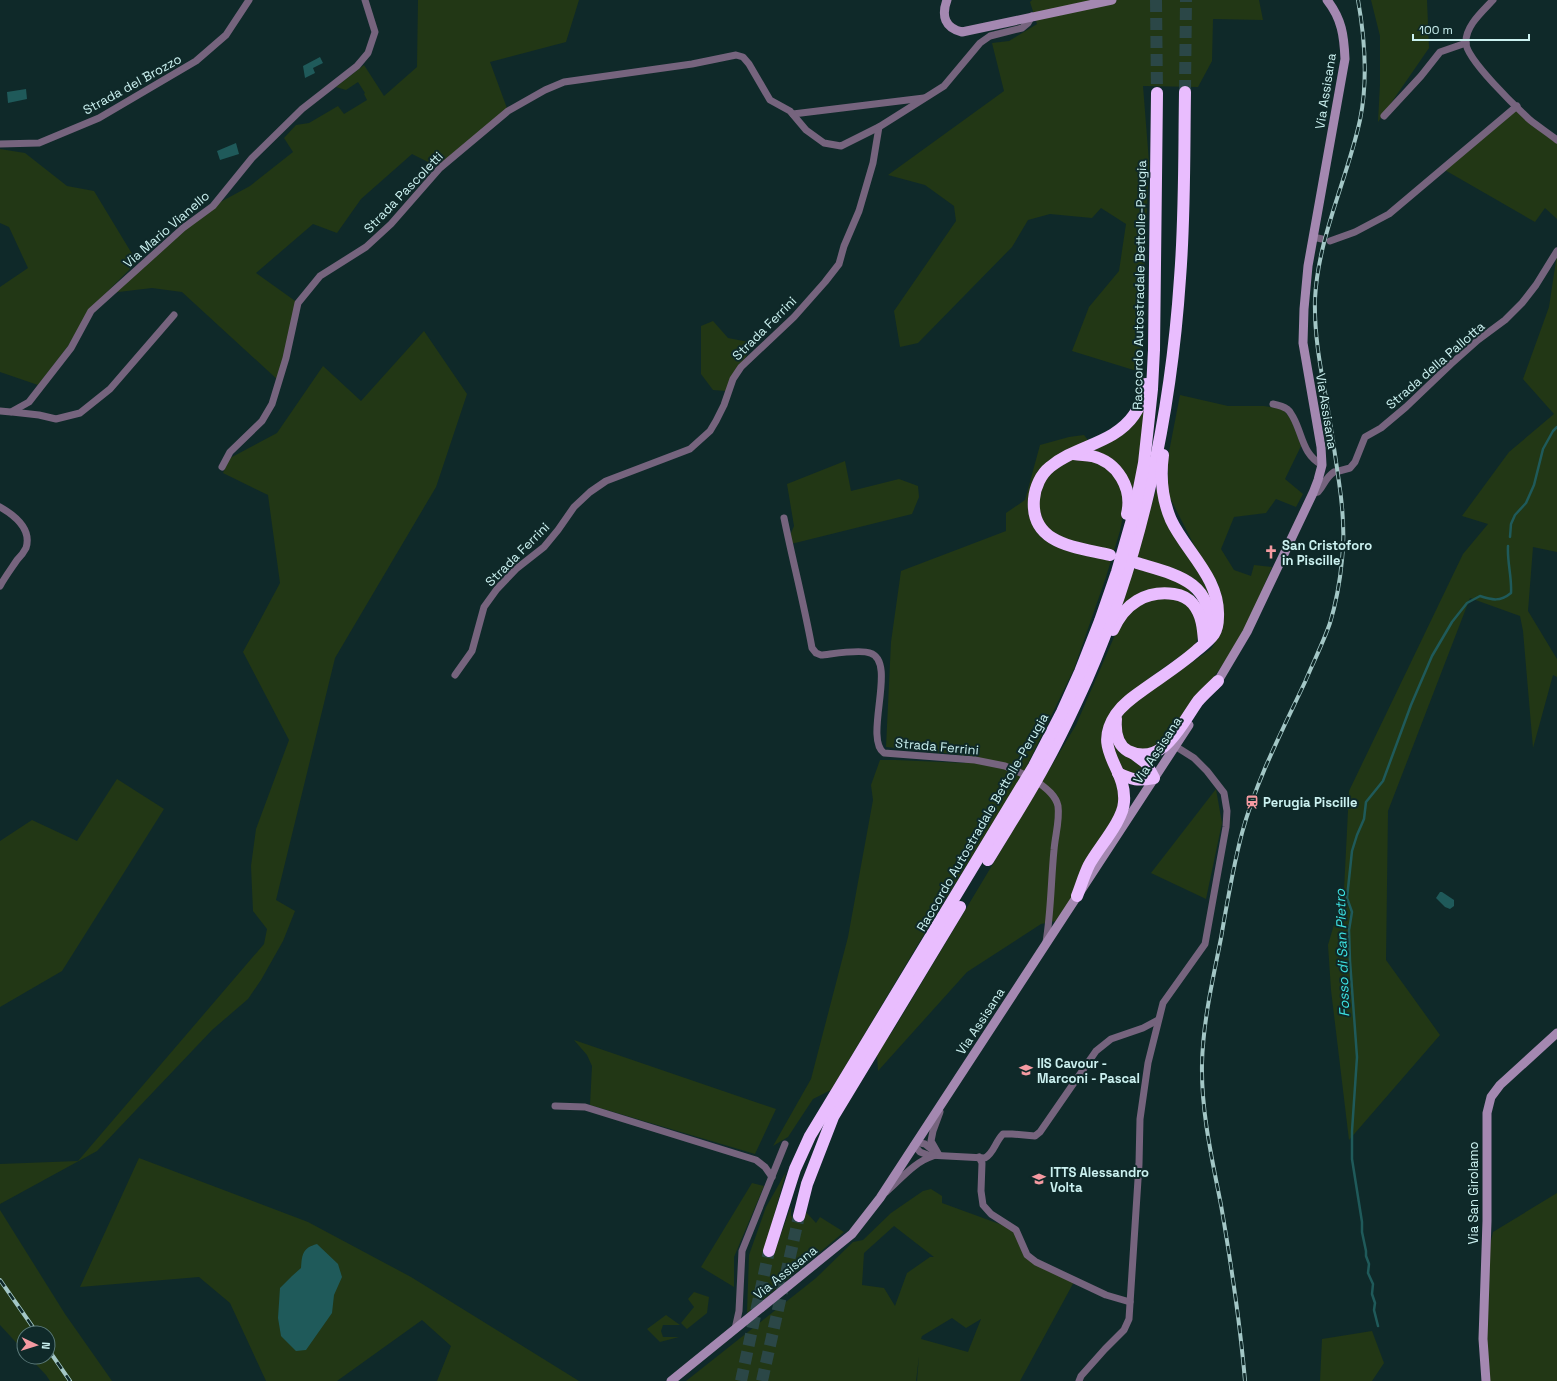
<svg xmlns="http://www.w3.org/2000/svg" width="1557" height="1381" viewBox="0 0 1557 1381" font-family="'Space Grotesk',sans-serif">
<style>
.green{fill:#223715;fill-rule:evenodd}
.water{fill:#1f5a5a}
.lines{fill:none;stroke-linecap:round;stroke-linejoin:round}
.stream{stroke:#1f5a5a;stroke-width:2.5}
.highway-tunnel{stroke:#2b4747;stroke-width:12;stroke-dasharray:12 6;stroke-linecap:butt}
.street{stroke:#76647e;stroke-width:7}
.secondary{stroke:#a488b1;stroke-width:9}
.highway{stroke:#e9bdfe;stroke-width:12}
.rail-casing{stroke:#a3c7c6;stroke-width:4}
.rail{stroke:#0f2929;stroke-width:2.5;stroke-dasharray:8;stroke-linecap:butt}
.labels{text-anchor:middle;stroke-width:4;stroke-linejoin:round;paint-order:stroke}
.street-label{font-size:13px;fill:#cbf1f0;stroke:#0f2929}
.poi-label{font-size:13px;font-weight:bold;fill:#cbf1f0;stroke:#0f2929;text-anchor:start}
.water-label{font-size:14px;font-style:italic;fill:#3de2e2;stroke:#0f2929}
</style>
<rect width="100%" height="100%" fill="#0f2929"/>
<!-- green -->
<g class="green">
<polygon points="418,0 579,0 566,42 490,62 508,111 440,168 412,154 361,199 337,233 313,224 256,273 298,303 279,381 182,292 152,288 110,293 213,206 250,186 293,152 284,138 296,125 309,123 338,106 344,114 367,100 364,94 365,93 358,82 346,90 336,87 364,65 384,96 417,67"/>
<polygon points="1032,0 1259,0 1263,20 1213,19 1212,61 1198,87 1143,86 1149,162 1140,372 1072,351 1089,307 1119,271 1126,224 1101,208 1092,218 1050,214 1028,220 1012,247 918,343 900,347 894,311 956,221 954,206 925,185 888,175 1004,91 992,43 1009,41 1037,24 1030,2"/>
<polygon points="1371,0 1427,0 1429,48 1378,122 1380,84 1380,36"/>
<polygon points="1517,106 1557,140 1557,219 1545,208 1535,222 1443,169"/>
<polygon points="0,149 25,153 67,186 94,191 137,262 90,309 68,346 38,385 0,372 0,287 28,268 9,227 0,223"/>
<polygon points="1557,254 1557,552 1533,547 1528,611 1557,659 1557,677 1553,675 1533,748 1523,631 1520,616 1470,598 1388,811 1386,960 1440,1035 1349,1140 1331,990 1328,945 1344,890 1349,791 1463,554 1488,524 1462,516 1509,452 1554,414 1523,379 1549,307"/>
<polygon points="713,321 728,338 754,343 726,391 713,390 701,374 701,326"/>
<polygon points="424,331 467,394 436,487 335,658 276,900 295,911 283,941 261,980 248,999 212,1030 97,1151 0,1204 0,1164 78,1161 264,944 267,929 253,911 251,866 256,829 289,740 243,652 280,583 268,495 223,473 230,458 277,433 323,366 361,401"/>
<path d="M1180 395 1228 406H1264L1283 409 1292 421 1301 446 1285 479 1303 494 1296 507 1276 499 1266 513 1234 517 1221 549 1234 570 1251 576 1254 565 1272 567C1261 592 1251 618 1237 642 1215 680 1185 713 1158 748 1141 752 1128 752 1122 733 1120 729 1119 722 1121 717 1122 714 1126 710 1128 707L1211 649 1219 636 1222 599 1218 584 1194 545 1168 494V457Z"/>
<polygon points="1146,403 1137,475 1134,490 1128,481 1121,480 1126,500 1120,531 1106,577 1074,669 1023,774 926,931 831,1090 813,1099 788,1137 773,1146 811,1079 848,937 873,800 871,785 880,760 896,760 965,763 963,755 886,747 891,642 901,571 1006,531 1006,513 1025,500 1040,445 1069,437 1084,435 1094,448"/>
<polygon points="845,461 851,491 899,479 918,486 919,497 912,514 791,544 791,533 794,526 787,484"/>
<polygon points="1158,483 1212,600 1136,558"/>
<polygon points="1133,568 1172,578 1187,587 1204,609 1182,594 1122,606"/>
<polygon points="1178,597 1191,606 1199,632 1196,643 1189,650 1152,676 1118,703 1107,721 1122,796 1119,811 1074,894 1056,921 1041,924 967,972 878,1071 877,1054 894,1029 1076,725 1121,621 1144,599"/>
<polygon points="1113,737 1140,761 1145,774 1124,773 1111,751"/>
<polygon points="117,779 164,809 62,971 0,1007 0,841 32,820 77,841"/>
<polygon points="1216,789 1222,823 1206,899 1151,873"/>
<polygon points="574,1040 776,1109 755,1154 590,1105 592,1066 587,1055"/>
<polygon points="139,1158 308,1222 411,1277 579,1381 437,1381 451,1346 422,1320 337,1381 266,1381 230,1303 199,1277 80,1287"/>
<polygon points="786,1172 764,1252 775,1251 791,1206 791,1216 795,1217 806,1212 816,1223 820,1217 844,1232 747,1313 749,1255 766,1207"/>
<polygon points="752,1183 764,1186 734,1257 734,1287 701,1267"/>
<path d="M931 1189 942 1196V1203L1016 1230 1027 1255 1075 1280 1020 1381H917L919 1356 916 1381H686L816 1278 853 1242 863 1240 891 1213 923 1191ZM894 1226 934 1257H930L907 1273 895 1306 884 1288 862 1285 864 1253ZM952 1318 966 1328 981 1319 968 1352 921 1339 922 1336Z"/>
<polygon points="1557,1193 1557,1381 1486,1381 1485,1267 1493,1232"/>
<polygon points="0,1210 65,1314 112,1381 50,1381 46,1375 29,1357 48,1357 48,1333 24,1333 24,1351 0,1325"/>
<polygon points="694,1292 709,1297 707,1313 687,1329 681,1323 694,1307 688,1299"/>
<polygon points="666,1315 680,1325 663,1325 661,1331 663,1337 679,1337 660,1342 647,1329"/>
<polygon points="1372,1331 1384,1363 1372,1381 1320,1381 1322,1339"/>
</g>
<!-- water -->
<g class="water">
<polygon points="320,57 323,63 313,68 315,73 305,78 303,66"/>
<polygon points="26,89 27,99 8,103 7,92"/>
<polygon points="236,143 239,154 220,160 217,151"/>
<polygon points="1440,892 1442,892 1454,900 1454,906 1450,909 1445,907 1436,898"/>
<path d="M317 1244 338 1264 342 1277 334 1295 332 1313 306 1350 296 1351 281 1336 278 1318 280 1288 292 1276 301 1268C302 1255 302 1248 317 1244Z"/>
</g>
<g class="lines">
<!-- stream -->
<g class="stream">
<polyline points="1510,537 1511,524 1515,515 1526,503 1534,485 1543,449 1553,431 1557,427"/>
<path d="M1378 1326 1374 1310 1375 1303 1372 1294 1373 1284 1368 1273 1369 1264 1366 1256V1251L1362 1232V1222L1352 1159V1131L1357 1057 1350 961 1349 930 1352 912 1347 898 1352 851 1357 835 1364 819 1366 802 1383 781 1411 705 1432 656 1452 622 1467 603 1480 596C1492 600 1500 602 1511 593 1512 577 1507 562 1508 546"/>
</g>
<!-- highway-tunnel -->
<g class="highway-tunnel">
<polyline points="1156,0 1157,93"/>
<polyline points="1185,92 1186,0"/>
<polyline points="741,1381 769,1251"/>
<polyline points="762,1381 799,1216"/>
</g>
<!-- street -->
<g class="street">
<path d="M1493 0C1483 11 1465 26 1466 43 1466 59 1517 108 1530 120 1539 127 1548 133 1557 140"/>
<polyline points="793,114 924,98"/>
<polyline points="1384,116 1421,76 1440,52 1466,43"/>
<polyline points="0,144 39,143 99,118 196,61 226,35 249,0"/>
<polyline points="1313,237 1322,239"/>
<polyline points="1330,241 1355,232 1389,214 1517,106"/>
<path d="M1273 404C1278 405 1283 406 1287 409 1290 411 1291 414 1293 417 1303 435 1302 454 1322 465"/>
<polyline points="0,411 11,412 29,402 71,348 91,311 183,228 213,206 252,158 302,109 357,66 368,53 375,32 365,0"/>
<polyline points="12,412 39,415 56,419 80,413 110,389 174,315"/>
<polyline points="222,467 230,452 262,421 272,404 286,358 298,303 320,276 366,247 391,224 440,168 508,111 545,90 564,82 692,64 736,55 743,57 749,64 770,100 790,111 806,130 824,143 841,146 879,127"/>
<polyline points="1339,471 1350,468 1355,462 1365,437 1381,428 1406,407 1451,364 1478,340 1505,320 1522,303 1536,285 1557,251"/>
<path d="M1313 493 1318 492C1325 484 1325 478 1334 472"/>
<path d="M0 507C14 515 32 529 26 548 24 552 20 557 17 560 11 569 5 577 0 586"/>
<path d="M784 518C793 562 804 604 812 648L816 653 821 655C832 654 860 649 870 653 898 661 863 738 884 753L975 760 1005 766 1023 774"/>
<polyline points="455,675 472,651 484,607 497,589 516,569 544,547 558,530 574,507 590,492 606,481 690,449 710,431 716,421 724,405 733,379 741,367 794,317 825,282 839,264 844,246 859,211 873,163 879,127 944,86 980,43 990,36 1022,28 1028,23 1032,16"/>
<path d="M1039 783C1047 789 1056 796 1058 806 1060 820 1055 836 1054 850 1051 880 1051 912 1046 942"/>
<polyline points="555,1106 585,1107 756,1160 765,1167 772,1177"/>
<polyline points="916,1142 925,1144 935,1152"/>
<path d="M914 1145 920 1152 928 1155 985 1158C994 1153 995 1142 1003 1134H1012L1035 1136 1040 1132 1096 1051 1111 1039 1143 1028 1158 1020"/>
<polyline points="939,1155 931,1141 933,1131 940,1112"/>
<polyline points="979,1157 982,1163 981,1191 983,1205 991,1214 1016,1230 1027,1255 1036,1262 1106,1295 1130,1302"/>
<path d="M886 1192C901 1179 914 1162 933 1156"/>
<polyline points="735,1329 739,1311 742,1251 785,1144"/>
<polyline points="1079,1381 1081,1376 1105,1349 1124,1330 1129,1319 1139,1164 1140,1119 1148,1063 1163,1003 1205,944 1226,827 1227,811 1224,793 1207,771 1194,758 1175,746"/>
</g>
<!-- secondary -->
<g class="secondary">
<path d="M947 0C941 16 945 28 962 32L1112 0"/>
<path d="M1215 686 1247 632 1313 493 1318 480 1322 465 1321 447 1303 343 1304 309 1308 266 1345 59C1344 36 1342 19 1327 0"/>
<polyline points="671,1381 852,1234 880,1198 1189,725"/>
<polyline points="1486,1381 1483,1339 1487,1221 1487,1113 1491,1097 1500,1085 1557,1033"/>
</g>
<!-- highway -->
<g class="highway">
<path d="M1074 454C1080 455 1086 455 1092 456 1118 462 1133 489 1127 514"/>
<path d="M1110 555C1077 547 1030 545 1034 499 1035 487 1041 474 1050 467 1076 445 1114 444 1134 415 1141 404 1145 396 1146 384"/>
<path d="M1137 563C1173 574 1215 581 1208 630"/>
<path d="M1113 630C1124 604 1146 590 1174 594 1181 595 1188 598 1193 604 1202 615 1203 628 1204 641"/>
<path d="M1116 719C1115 731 1116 744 1128 751 1163 768 1182 723 1198 701 1204 694 1211 688 1218 681"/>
<path d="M1118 773C1132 780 1138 781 1154 778L1146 763 1134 754"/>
<path d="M988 860C1006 830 1025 801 1042 770 1059 740 1073 710 1087 679 1142 554 1171 414 1180 278 1185 216 1184 154 1185 92"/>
<path d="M1077 896C1081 886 1084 875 1089 865 1098 848 1123 821 1124 802 1127 767 1091 751 1116 714 1123 704 1133 697 1143 690 1161 677 1180 665 1196 651 1203 645 1209 641 1214 634 1217 629 1218 623 1218 617 1220 578 1186 552 1171 520 1162 499 1160 477 1163 455"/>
<polyline points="799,1216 807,1184 833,1117 960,907"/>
<polyline points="769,1251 795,1169 810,1136 1034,766 1062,712 1080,672 1100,621 1117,572 1135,509 1144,463 1152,389 1154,350 1157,93"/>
</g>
<!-- rail casing -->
<g class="rail-casing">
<g id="rail">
<polyline points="0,1280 37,1333"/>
<polyline points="48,1349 70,1381"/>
<path d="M1245 1381C1240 1322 1231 1263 1221 1205 1212 1159 1201 1111 1202 1064 1203 1021 1213 979 1221 938 1227 903 1233 867 1242 833 1256 781 1282 731 1305 682 1313 663 1323 643 1330 623 1336 603 1340 581 1342 560 1345 534 1343 509 1339 482 1335 454 1331 426 1326 398 1320 365 1314 333 1315 299 1318 237 1347 180 1360 120 1368 81 1365 39 1358 0"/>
</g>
</g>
<!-- rail -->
<use href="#rail" class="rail"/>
</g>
<!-- icons -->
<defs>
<g id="church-bare" transform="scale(1.08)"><path d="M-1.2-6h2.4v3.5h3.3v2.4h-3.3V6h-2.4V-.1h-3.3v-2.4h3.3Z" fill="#f49aa1" stroke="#0f2929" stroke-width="2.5" paint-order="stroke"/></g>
<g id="station-bare" transform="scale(1.08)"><path d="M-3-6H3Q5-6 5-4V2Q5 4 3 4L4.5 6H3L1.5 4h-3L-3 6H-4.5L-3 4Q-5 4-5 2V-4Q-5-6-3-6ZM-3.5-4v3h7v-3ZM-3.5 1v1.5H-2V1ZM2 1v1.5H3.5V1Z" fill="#f49aa1" stroke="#0f2929" stroke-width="2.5" paint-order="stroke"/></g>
<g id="university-bare" transform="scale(1.08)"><path d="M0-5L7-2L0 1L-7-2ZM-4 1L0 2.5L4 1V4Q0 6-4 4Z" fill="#f49aa1" stroke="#0f2929" stroke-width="2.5" paint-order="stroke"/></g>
</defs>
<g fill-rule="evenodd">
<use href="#church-bare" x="1271" y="552"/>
<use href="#station-bare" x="1252" y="802"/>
<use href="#university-bare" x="1026" y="1070"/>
<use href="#university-bare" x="1039" y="1179"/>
</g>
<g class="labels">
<!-- street labels -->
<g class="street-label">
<text transform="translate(132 84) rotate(-29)" y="5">Strada del Brozzo</text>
<text transform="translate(1325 91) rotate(-81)" y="5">Via Assisana</text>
<text transform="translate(403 192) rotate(-46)" y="5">Strada Pascoletti</text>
<text transform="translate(166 229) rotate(-41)" y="5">Via Mario Vianello</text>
<text transform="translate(1139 285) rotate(-89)" y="5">Raccordo Autostradale Bettolle-Perugia</text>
<text transform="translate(764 328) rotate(-45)" y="5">Strada Ferrini</text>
<text transform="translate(1435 365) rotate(-41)" y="5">Strada della Pallotta</text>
<text transform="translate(1327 411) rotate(81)" y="5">Via Assisana</text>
<text transform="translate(517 554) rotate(-45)" y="5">Strada Ferrini</text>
<text transform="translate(937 746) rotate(5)" y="5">Strada Ferrini</text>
<text transform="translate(1157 750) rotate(-57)" y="5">Via Assisana</text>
<text transform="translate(982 822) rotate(-60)" y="5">Raccordo Autostradale Bettolle-Perugia</text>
<text transform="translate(980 1021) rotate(-57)" y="5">Via Assisana</text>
<text transform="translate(1473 1193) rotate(-90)" y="5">Via San Girolamo</text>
<text transform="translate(785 1272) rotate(-39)" y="5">Via Assisana</text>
</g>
<!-- poi labels -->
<g class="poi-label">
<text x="1282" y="550">San Cristoforo<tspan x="1282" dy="15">in Piscille</tspan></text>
<text x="1263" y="807">Perugia Piscille</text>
<text x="1037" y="1068">IIS Cavour -<tspan x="1037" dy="15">Marconi - Pascal</tspan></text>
<text x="1050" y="1177">ITTS Alessandro<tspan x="1050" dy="15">Volta</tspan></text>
</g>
<!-- water labels -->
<g class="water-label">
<text transform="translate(1342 953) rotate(-92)" y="5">Fosso di San Pietro</text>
</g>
</g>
<!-- north arrow -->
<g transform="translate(36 1345) rotate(94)"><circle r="19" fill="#0f2929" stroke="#5a7979"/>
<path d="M0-3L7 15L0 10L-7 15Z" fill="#f49aa1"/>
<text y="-6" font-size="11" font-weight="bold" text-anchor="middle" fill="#cbf1f0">N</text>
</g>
<!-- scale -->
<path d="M1413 34v6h116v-6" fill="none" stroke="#cbf1f0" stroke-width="2"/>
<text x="1419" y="34" font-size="12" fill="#cbf1f0" stroke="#0f2929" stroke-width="3" paint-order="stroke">100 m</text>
</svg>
